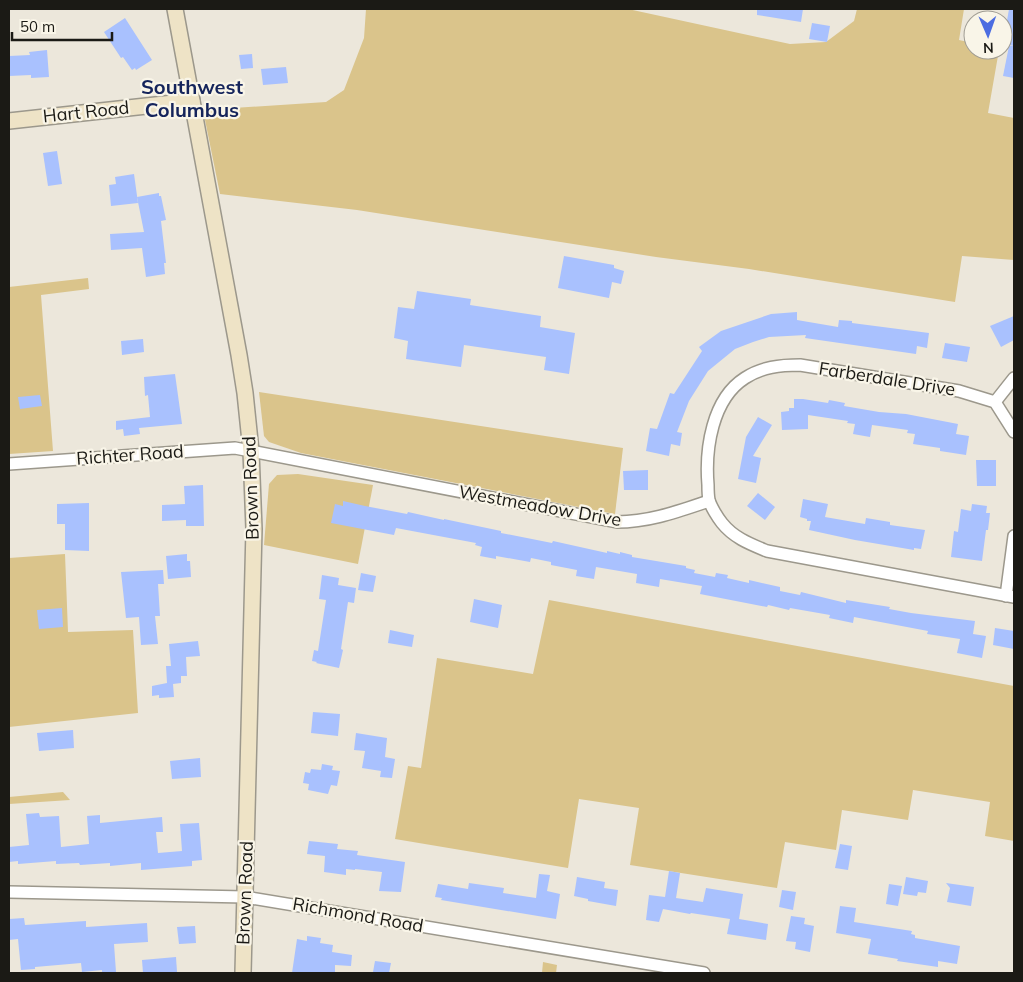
<svg xmlns="http://www.w3.org/2000/svg" width="1023" height="982" viewBox="0 0 1023 982" font-family="Mulish,sans-serif">
<style>
.green{fill:#dac48b}
.building{fill:#a9c1fe}
.lines{fill:none;stroke-linecap:round;stroke-linejoin:round}
.street-casing{stroke:#9c988c;stroke-width:14}
.secondary-casing{stroke:#9c988c;stroke-width:18}
.street{stroke:#fff;stroke-width:11}
.secondary{stroke:#eee3c6;stroke-width:15}
.labels{text-anchor:middle;stroke-width:4.5;stroke-linejoin:round;paint-order:stroke}
.street-label{font-size:18px;fill:#1b1a15;stroke:#f9f5e8}
.quarter-label{font-size:20px;font-weight:bold;fill:#15245b;stroke:#f9f5e8}
</style>
<rect width="100%" height="100%" fill="#ece7db"/>
<!-- green -->
<g class="green">
<polygon points="366,9 628,9 790,44 826,42 854,21 857,9 964,9 959,40 973,43 973,50 999,50 988,113 1014,118 1014,260 962,256 955,302 749,269 656,257 357,210 220,194 203,110 326,102 344,90 364,38"/>
<polygon points="88,278 89,289 41,295 53,451 9,454 9,287"/>
<polygon points="259,392 623,448 615,514 301,453 269,442 264,436"/>
<polygon points="298,474 373,485 358,564 264,545 269,484 277,475"/>
<polygon points="65,554 68,632 133,630 138,713 9,727 9,558"/>
<polygon points="549,600 1014,686 1014,841 985,836 990,802 913,790 908,820 842,810 836,850 785,842 777,888 630,865 639,808 579,799 568,868 395,839 408,766 421,768 437,658 533,674"/>
<polygon points="63,792 70,800 9,804 9,797"/>
<polygon points="543,962 557,965 556,973 542,973"/>
</g>
<!-- building -->
<g class="building">
<polygon points="757,9 803,9 801,22 757,15"/>
<polygon points="1009,9 1014,9 1014,46 1003,44"/>
<polygon points="125,18 152,60 136,70 135,68 132,70 123,57 121,58 104,32"/>
<polygon points="812,23 830,26 827,42 809,39"/>
<polygon points="1009,46 1014,46 1014,78 1003,76"/>
<polygon points="47,50 49,77 31,78 31,75 9,76 9,56 30,55 29,52"/>
<polygon points="252,54 253,68 241,69 239,55"/>
<polygon points="286,67 288,83 263,85 261,69"/>
<polygon points="57,151 62,184 48,186 43,153"/>
<polygon points="134,174 138,203 111,206 109,185 116,184 115,177"/>
<polygon points="159,193 159,196 161,196 166,220 161,221 166,263 164,263 165,274 146,277 142,248 111,250 110,234 144,232 137,197"/>
<polygon points="564,256 614,265 614,268 624,271 621,284 612,282 609,298 558,288"/>
<polygon points="417,291 471,299 470,305 541,316 540,327 575,333 569,374 544,370 546,357 464,345 461,367 406,359 408,341 394,338 398,307 414,309"/>
<polygon points="797,312 797,320 838,327 839,320 852,321 852,323 929,333 927,348 917,346 916,354 805,338 806,335 769,337 753,342 735,349 708,371 689,401 677,432 682,433 680,446 671,444 669,456 646,451 650,428 657,429 670,393 674,394 702,351 699,347 721,331 771,314"/>
<polygon points="1014,316 1014,340 1001,347 990,326"/>
<polygon points="143,339 144,352 122,355 121,341"/>
<polygon points="945,343 970,347 967,362 942,358"/>
<polygon points="175,374 182,424 139,428 140,434 124,436 123,429 116,430 116,421 150,417 148,395 145,396 144,377"/>
<polygon points="40,395 42,406 20,409 18,397"/>
<polygon points="794,399 803,399 828,403 829,400 845,403 844,406 879,412 906,414 958,424 956,434 969,436 966,455 940,451 940,448 913,444 915,434 907,433 908,430 872,425 870,437 853,434 855,424 847,423 848,421 808,415 808,429 782,430 781,412 789,411 789,408 794,408"/>
<polygon points="758,417 772,425 753,456 761,458 756,483 738,479 746,437"/>
<polygon points="976,460 996,460 996,486 977,486"/>
<polygon points="648,470 648,490 624,490 623,471"/>
<polygon points="203,485 204,526 186,526 186,520 162,521 162,505 185,504 184,486"/>
<polygon points="758,493 775,507 765,520 747,506"/>
<polygon points="803,499 828,504 825,517 865,524 866,518 890,522 890,525 925,530 921,549 914,548 914,550 855,540 809,530 811,521 807,521 807,519 800,517"/>
<polygon points="343,501 365,506 407,514 408,512 444,520 444,519 501,531 501,533 552,543 553,541 607,553 607,551 620,554 620,552 632,555 632,557 686,566 686,568 695,570 694,573 715,577 716,573 728,575 727,578 749,583 749,580 780,587 780,591 800,595 801,592 846,603 846,600 890,607 889,609 911,613 975,621 973,634 986,636 982,658 957,653 960,639 927,634 928,631 854,617 853,623 829,618 830,615 790,608 789,610 768,605 767,607 700,594 702,586 660,579 659,587 636,583 637,574 596,567 594,579 576,576 577,570 551,565 551,562 531,558 530,562 496,556 496,559 480,556 482,547 475,545 476,543 396,528 394,535 331,523 335,504 343,506"/>
<polygon points="89,503 89,551 65,550 65,524 57,524 57,504"/>
<polygon points="972,504 987,506 986,513 990,513 988,530 986,530 982,561 951,557 954,531 958,532 961,509 971,511"/>
<polygon points="187,554 187,561 190,561 191,577 168,579 166,556"/>
<polygon points="163,570 164,584 158,584 160,616 155,616 158,644 141,645 139,617 126,618 121,572"/>
<polygon points="361,573 376,576 373,592 358,590"/>
<polygon points="322,575 339,578 338,585 356,588 354,603 348,602 341,649 343,650 339,668 316,663 317,662 312,661 314,650 318,651 326,600 319,599"/>
<polygon points="474,599 502,605 498,628 470,622"/>
<polygon points="62,608 63,627 39,629 37,610"/>
<polygon points="995,628 1014,631 1014,649 993,645"/>
<polygon points="390,630 414,635 412,647 388,643"/>
<polygon points="198,641 200,656 186,657 187,676 181,676 181,683 173,684 174,697 159,698 159,695 152,696 152,686 167,683 166,666 171,666 169,644"/>
<polygon points="313,712 340,714 338,736 311,733"/>
<polygon points="73,730 74,748 39,751 37,733"/>
<polygon points="356,733 387,738 385,757 395,759 392,778 380,777 381,771 362,768 365,751 354,750"/>
<polygon points="200,758 201,777 172,779 170,761"/>
<polygon points="322,764 333,766 332,770 340,771 337,786 331,785 328,794 308,790 309,784 303,783 305,772 310,773 311,769 321,770"/>
<polygon points="39,813 40,817 59,816 61,847 89,844 87,816 100,815 100,823 162,817 163,832 156,832 158,853 182,851 180,824 199,823 202,860 192,861 192,866 141,870 141,863 110,866 110,863 80,865 79,863 56,864 56,861 18,864 18,861 9,862 9,847 29,845 26,814"/>
<polygon points="309,841 338,844 337,849 358,851 357,855 405,862 401,892 379,891 382,872 355,869 355,870 346,869 346,875 324,872 325,856 307,854"/>
<polygon points="840,844 852,846 848,870 835,868"/>
<polygon points="669,871 680,873 676,898 703,902 706,888 743,894 739,919 768,924 766,940 727,934 730,919 691,913 690,914 663,909 659,922 646,920 649,895 665,897"/>
<polygon points="539,874 550,875 547,891 560,894 556,919 441,900 442,898 435,897 438,884 468,889 469,883 504,888 503,893 536,898"/>
<polygon points="577,877 605,882 604,888 618,890 616,906 588,901 588,899 574,896"/>
<polygon points="906,877 928,881 926,893 918,892 917,896 903,894"/>
<polygon points="946,883 974,887 971,906 947,902 950,888"/>
<polygon points="889,884 902,886 898,906 886,904"/>
<polygon points="782,890 796,892 793,910 779,907"/>
<polygon points="840,906 856,908 854,922 912,931 911,934 915,935 915,938 960,946 957,964 938,961 938,967 897,961 898,959 868,954 871,939 836,933"/>
<polygon points="791,916 805,918 804,924 814,926 810,952 795,949 796,942 786,941"/>
<polygon points="24,918 25,925 86,921 86,927 147,923 148,942 114,944 116,972 102,973 102,970 82,972 81,963 35,967 35,969 21,970 18,939 9,940 9,919"/>
<polygon points="195,926 196,943 179,944 177,927"/>
<polygon points="307,936 321,938 320,943 333,945 332,952 352,955 351,966 335,965 335,973 292,973 297,939 307,941"/>
<polygon points="176,957 177,972 143,973 142,960"/>
<polygon points="375,961 391,963 389,973 373,972"/>
</g>
<g class="lines">
<!-- street casing -->
<g class="street-casing">
<g id="street">
<polyline points="995,402 1014,378"/>
<path d="M1014 432 995 402 959 391 800 365C780 365 762 367 745 378 712 399 705 449 708 485 708 490 708 495 709 500 711 507 718 518 722 523 734 538 750 544 767 551L1014 597"/>
<path d="M9 464 235 448 617 522C650 522 679 511 709 501"/>
<polyline points="1006,596 1014,536"/>
<polyline points="9,892 245,897 704,973"/>
</g>
</g>
<!-- secondary casing -->
<g class="secondary-casing">
<g id="secondary">
<polyline points="175,9 239,355 245,393 251,451 254,529 243,973"/>
<polyline points="9,121 192,101"/>
</g>
</g>
<!-- street -->
<use href="#street" class="street"/>
<!-- secondary -->
<use href="#secondary" class="secondary"/>
</g>
<g class="labels">
<!-- street labels -->
<g class="street-label">
<text transform="translate(86 112) rotate(-6)" y="6">Hart Road</text>
<text transform="translate(887 379) rotate(9)" y="6">Farberdale Drive</text>
<text transform="translate(130 455) rotate(-4)" y="6">Richter Road</text>
<text transform="translate(251 488) rotate(-92)" y="6">Brown Road</text>
<text transform="translate(540 506) rotate(10)" y="6">Westmeadow Drive</text>
<text transform="translate(245 893) rotate(-88)" y="6">Brown Road</text>
<text transform="translate(358 915) rotate(10)" y="6">Richmond Road</text>
</g>
<!-- quarter labels -->
<g class="quarter-label">
<text x="192" y="94">Southwest<tspan x="192" dy="23">Columbus</tspan></text>
</g>
</g>
<!-- border -->
<rect width="1023" height="982" fill="none" stroke="#1b1a15" stroke-width="20"/>
<!-- north arrow -->
<g transform="translate(988 35) rotate(178)"><circle r="24" fill="#f9f5e8" stroke="#a09d94"/>
<path d="M0-4L9 19L0 12L-9 19Z" fill="#4c6de1"/>
<text y="-8" font-size="14" font-weight="bold" text-anchor="middle" fill="#1b1a15">N</text>
</g>
<!-- scale -->
<path d="M12 32v8h100v-8" fill="none" stroke="#1b1a15" stroke-width="2.5"/>
<text x="20" y="32" font-size="15" fill="#1b1a15" stroke="#f9f5e8" stroke-width="4" paint-order="stroke">50 m</text>
</svg>
